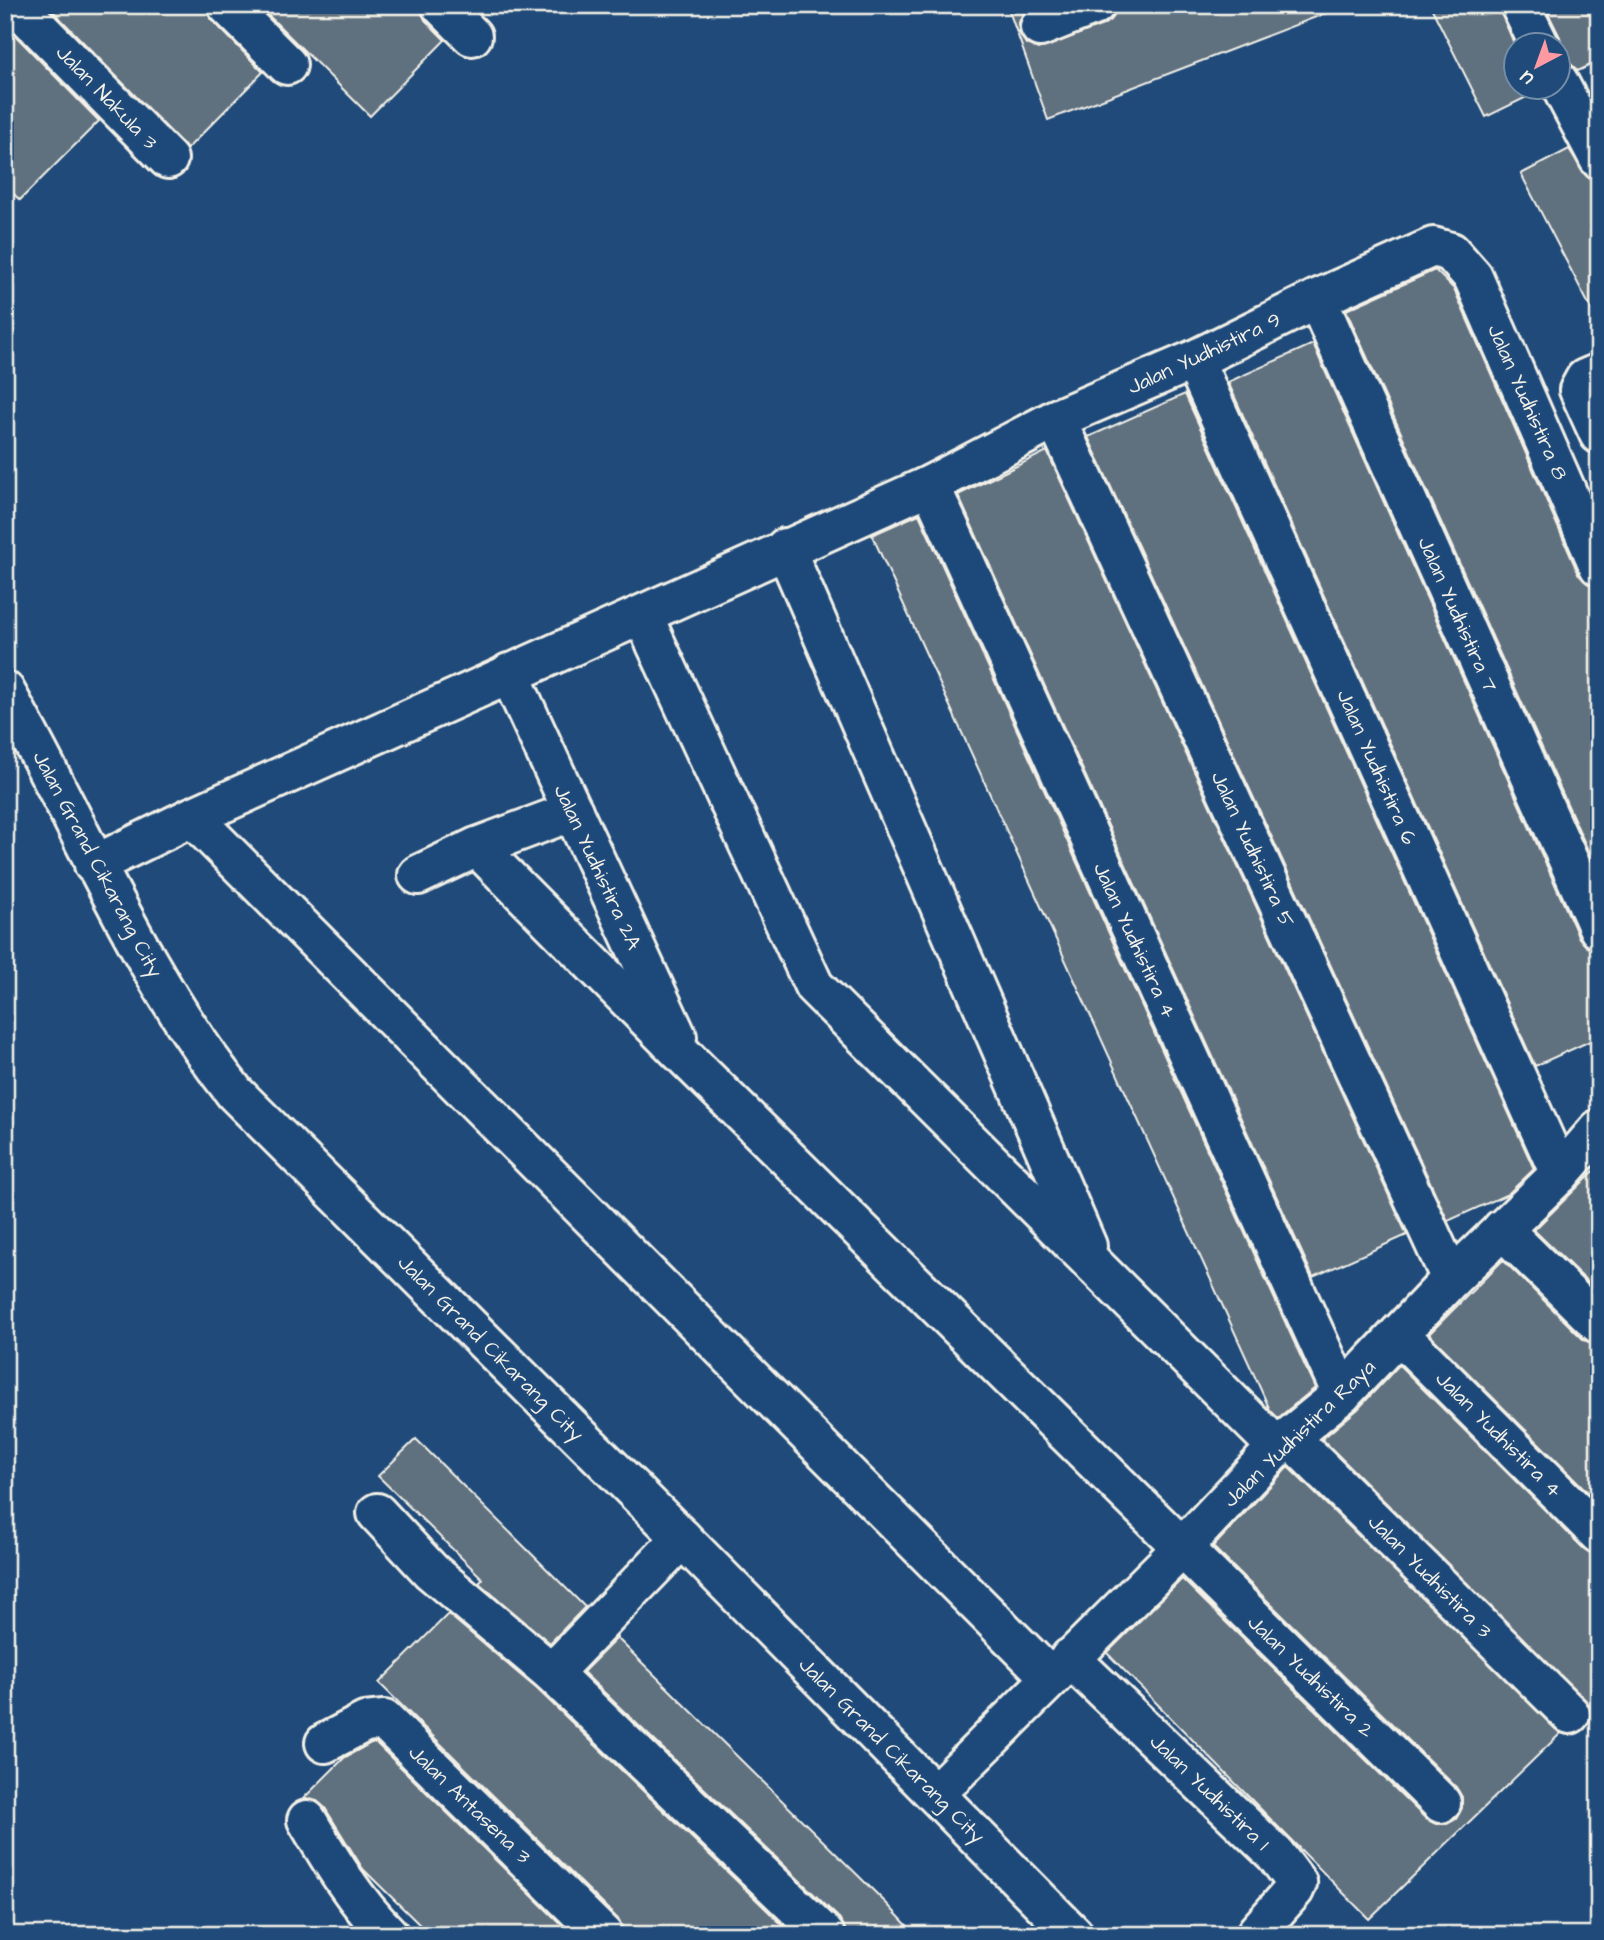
<svg xmlns="http://www.w3.org/2000/svg" width="1604" height="1940" viewBox="0 0 1604 1940" font-family="'Architects Daughter',sans-serif">
<style>
.building{fill:#5e707f;stroke:#f4f1e8;stroke-width:2}
.lines{fill:none;stroke-linecap:round;stroke-linejoin:round}
.minor-casing{stroke:#f4f1e8;stroke-width:44}
.minor{stroke:#1f4a7a;stroke-width:38}
.labels{text-anchor:middle;stroke-width:6;stroke-linejoin:round;paint-order:stroke}
.street-label{font-size:21px;fill:#f4f1e8;stroke:#1f4a7a}
</style>
<rect width="100%" height="100%" fill="#1f4a7a"/>
<filter id="ink" filterUnits="userSpaceOnUse"><feTurbulence type="fractalNoise" baseFrequency=".0143" numOctaves="2"/><feDisplacementMap in="SourceGraphic" scale="14" xChannelSelector="R" yChannelSelector="G"/><feConvolveMatrix kernelMatrix="1 2 1 2 8 2 1 2 1" color-interpolation-filters="sRGB"/></filter>
<g filter="url(#ink)">
<!-- building -->
<g class="building">
<polygon points="47,5 206,5 212,20 263,72 187,149"/>
<polygon points="258,5 420,5 425,20 445,40 370,116"/>
<polygon points="1007,5 1035,5 1023,13 1018,25 1020,34 1026,44 1038,49 1103,25 1113,18 1116,5 1342,7 1048,120"/>
<polygon points="1430,5 1498,5 1516,48 1516,88 1538,88 1539,91 1486,117"/>
<polygon points="1544,5 1599,5 1599,61 1578,71 1570,63 1558,59 1562,47 1560,37"/>
<polygon points="5,25 99,121 20,200 5,186"/>
<polygon points="1569,149 1587,177 1599,181 1599,324 1521,174"/>
<polygon points="1435,270 1454,289 1579,575 1599,591 1599,875 1346,310"/>
<polygon points="1313,344 1579,938 1587,947 1599,951 1599,1037 1535,1066 1228,382"/>
<polygon points="1185,394 1534,1169 1508,1194 1448,1221 1088,437"/>
<polygon points="1047,451 1407,1235 1313,1277 958,495"/>
<polygon points="919,514 1315,1388 1278,1418 1270,1410 872,535"/>
<polygon points="1599,1166 1599,1293 1534,1230"/>
<polygon points="1503,1260 1584,1340 1599,1345 1599,1503 1429,1334"/>
<polygon points="1399,1365 1584,1549 1599,1555 1599,1696 1589,1705 1322,1439 1358,1409"/>
<polygon points="416,1439 585,1607 550,1643 479,1583 483,1579 378,1476"/>
<polygon points="1288,1467 1561,1733 1369,1919 1107,1653 1182,1579 1426,1819 1436,1824 1447,1824 1456,1819 1462,1808 1462,1797 1456,1787 1213,1547"/>
<polygon points="448,1614 537,1689 793,1935 624,1935 618,1919 379,1683"/>
<polygon points="617,1638 887,1904 916,1935 846,1935 840,1919 583,1672"/>
<polygon points="371,1743 376,1743 572,1935 430,1935 363,1869 325,1808 317,1801 303,1799 344,1758"/>
</g>
<g class="lines">
<!-- minor casing -->
<g class="minor-casing">
<g id="minor">
<polyline points="16,5 168,159"/>
<polyline points="227,5 287,65"/>
<polyline points="441,5 472,36"/>
<polyline points="1520,5 1540,46"/>
<polyline points="1040,27 1095,5"/>
<polyline points="1558,81 1599,159"/>
<polyline points="1317,299 1599,929"/>
<polyline points="1194,360 1560,1174"/>
<polyline points="1599,373 1585,379 1579,390 1599,434"/>
<polyline points="1056,419 1451,1279"/>
<polyline points="930,485 1342,1394"/>
<polyline points="785,548 1087,1246"/>
<polyline points="643,616 814,986 1277,1447"/>
<polyline points="509,673 677,1037"/>
<path d="M5 691C81 825 139 972 235 1093L682 1538 1074 1935"/>
<polyline points="192,817 1051,1678"/>
<polyline points="477,847 688,1060 1441,1803"/>
<polyline points="94,865 192,817 930,485 1056,419 1194,360 1317,299 1433,247 1451,252 1473,277 1599,566"/>
<polyline points="418,875 477,847 573,811"/>
<polyline points="1502,1229 1599,1324"/>
<polyline points="1399,1334 1599,1534"/>
<polyline points="1289,1437 1570,1714"/>
<polyline points="377,1513 431,1571 552,1673 825,1935"/>
<polyline points="1070,1658 1275,1854 1297,1883 1294,1890 1257,1932 1259,1935"/>
<polyline points="552,1673 682,1538"/>
<polyline points="325,1743 365,1722 384,1720 603,1935"/>
<polyline points="936,1793 1181,1549 1277,1447 1342,1394 1451,1279 1560,1174 1599,1129"/>
<path d="M307 1820C331 1861 355 1901 389 1935"/>
</g>
</g>
<!-- minor -->
<use href="#minor" class="minor"/>
</g>
</g>
<g class="labels">
<!-- street labels -->
<g class="street-label">
<text transform="translate(107 97) rotate(46)" y="7">Jalan Nakula 3</text>
<text transform="translate(1204 353) rotate(-25)" y="7">Jalan Yudhistira 9</text>
<text transform="translate(1528 402) rotate(66)" y="7">Jalan Yudhistira 8</text>
<text transform="translate(1458 614) rotate(66)" y="7">Jalan Yudhistira 7</text>
<text transform="translate(1377 767) rotate(66)" y="7">Jalan Yudhistira 6</text>
<text transform="translate(1253 849) rotate(65)" y="7">Jalan Yudhistira 5</text>
<text transform="translate(98 864) rotate(62)" y="7">Jalan Grand Cikarang City</text>
<text transform="translate(598 867) rotate(65)" y="7">Jalan Yudhistira 2A</text>
<text transform="translate(1135 940) rotate(65)" y="7">Jalan Yudhistira 4</text>
<text transform="translate(491 1348) rotate(45)" y="7">Jalan Grand Cikarang City</text>
<text transform="translate(1299 1433) rotate(-44)" y="7">Jalan Yudhistira Raya</text>
<text transform="translate(1499 1434) rotate(45)" y="7">Jalan Yudhistira 4</text>
<text transform="translate(1430 1576) rotate(45)" y="7">Jalan Yudhistira 3</text>
<text transform="translate(1311 1676) rotate(44)" y="7">Jalan Yudhistira 2</text>
<text transform="translate(892 1750) rotate(45)" y="7">Jalan Grand Cikarang City</text>
<text transform="translate(1210 1792) rotate(44)" y="7">Jalan Yudhistira 1</text>
<text transform="translate(470 1804) rotate(44)" y="7">Jalan Antasena 3</text>
</g>
</g>
<!-- margin -->
<rect width="1604" height="1940" fill="none" stroke="#1f4a7a" stroke-width="28"/>
<rect x="14" y="14" width="1576" height="1912" fill="none" stroke="#f4f1e8" stroke-width="2.5" filter="url(#ink)"/>
<!-- north arrow -->
<g transform="translate(1537 66) rotate(221)"><circle r="33" fill="#1f4a7a" stroke="#748da6" stroke-width="2"/>
<path d="M0-5L12 26L0 18L-12 26Z" fill="#ff9aa2"/>
<text y="-10" font-size="19" font-weight="bold" text-anchor="middle" fill="#f4f1e8">U</text>
</g>
</svg>
